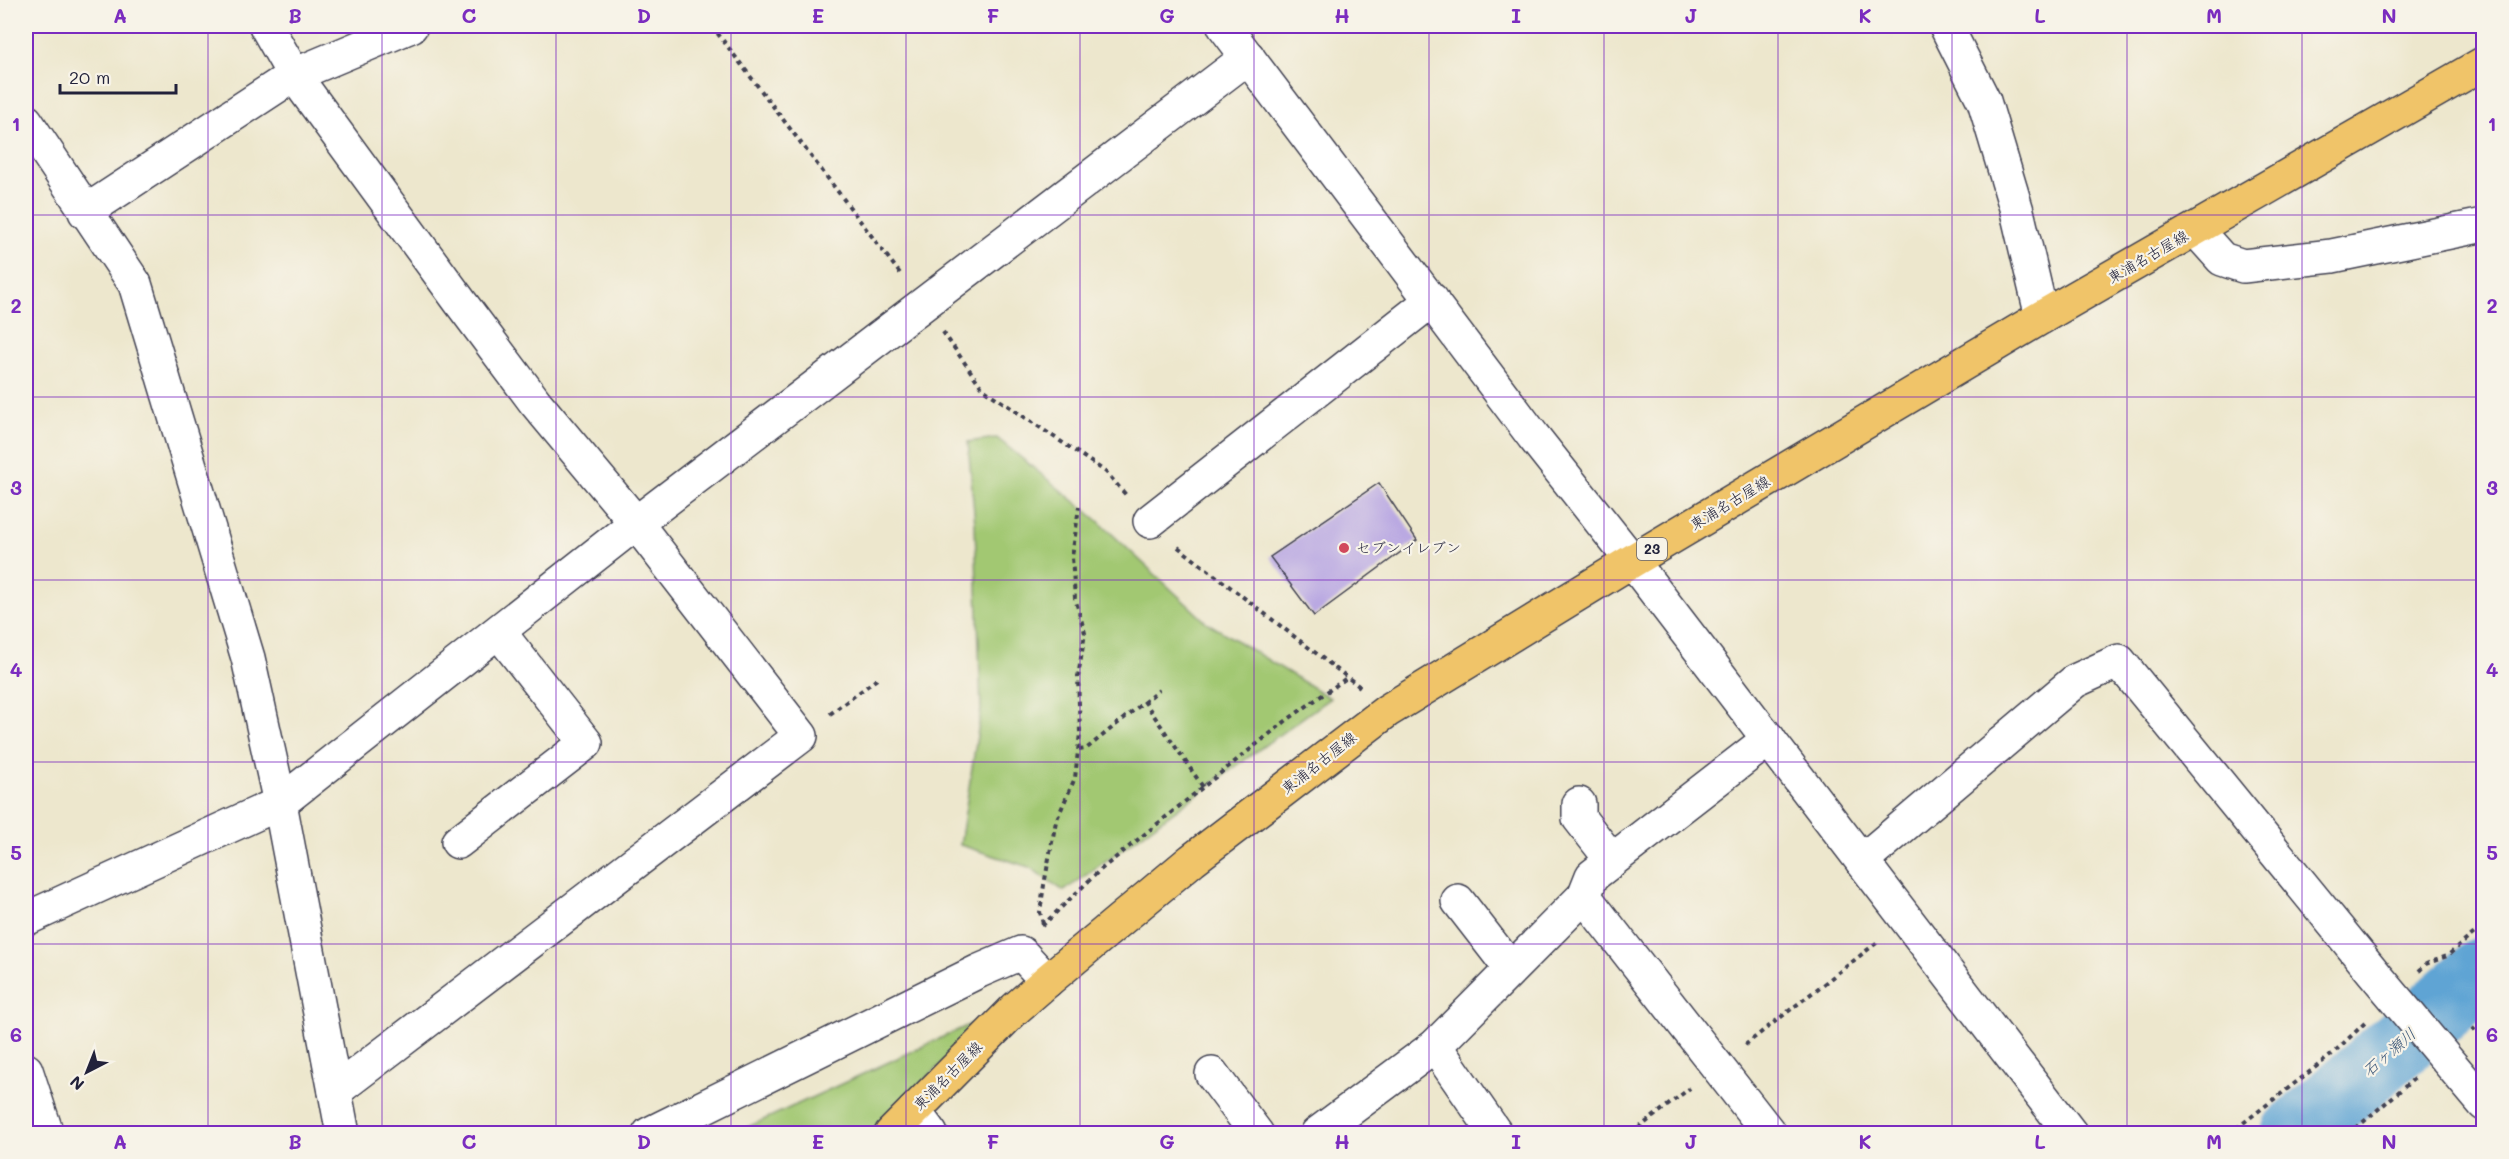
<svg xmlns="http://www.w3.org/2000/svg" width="2509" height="1159" viewBox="0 0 2509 1159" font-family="Mali,'Klee One',sans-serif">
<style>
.green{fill:#a2c872;stroke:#627556;stroke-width:1.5}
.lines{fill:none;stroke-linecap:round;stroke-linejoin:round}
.river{stroke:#5ea4d4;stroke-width:69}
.building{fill:#baa9e2}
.minor-casing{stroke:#404051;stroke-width:36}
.major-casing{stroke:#404051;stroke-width:36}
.path{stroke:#404051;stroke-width:4;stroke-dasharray:4.5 4.5;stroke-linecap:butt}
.minor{stroke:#fff;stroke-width:33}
.major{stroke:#f0c469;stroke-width:33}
.grid{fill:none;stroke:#7b2cbf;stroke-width:1.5;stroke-opacity:0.55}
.poi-dot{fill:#d1495b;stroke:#f7f3e8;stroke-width:2}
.labels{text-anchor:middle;stroke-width:4.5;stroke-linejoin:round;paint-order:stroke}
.shield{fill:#f7f3e8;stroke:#62616f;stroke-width:1.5}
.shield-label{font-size:14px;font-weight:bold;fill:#22223b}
.street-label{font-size:15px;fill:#22223b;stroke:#f7f3e8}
.poi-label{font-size:15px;fill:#22223b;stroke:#f7f3e8;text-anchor:start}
.water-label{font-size:16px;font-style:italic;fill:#3a5678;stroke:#f7f3e8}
.neatline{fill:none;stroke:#7b2cbf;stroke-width:2}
.grid-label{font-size:20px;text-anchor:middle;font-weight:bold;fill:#7b2cbf}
</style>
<rect width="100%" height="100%" fill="#f7f3e8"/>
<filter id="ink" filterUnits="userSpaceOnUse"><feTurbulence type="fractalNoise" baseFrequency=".0167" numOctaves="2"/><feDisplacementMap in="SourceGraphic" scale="12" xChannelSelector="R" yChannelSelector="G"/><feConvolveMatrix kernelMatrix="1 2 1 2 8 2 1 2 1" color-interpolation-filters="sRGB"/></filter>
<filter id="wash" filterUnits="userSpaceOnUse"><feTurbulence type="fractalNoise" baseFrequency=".008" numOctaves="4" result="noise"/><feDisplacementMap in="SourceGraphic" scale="24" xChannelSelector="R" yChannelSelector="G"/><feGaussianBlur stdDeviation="1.35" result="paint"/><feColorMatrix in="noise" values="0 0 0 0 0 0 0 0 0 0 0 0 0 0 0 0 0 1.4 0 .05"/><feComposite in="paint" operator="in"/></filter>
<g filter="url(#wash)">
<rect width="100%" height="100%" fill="#ede7cd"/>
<!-- green -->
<g class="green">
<polygon points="997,438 1096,519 1206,622 1330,698 1064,891 1029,867 960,845 981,710 975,524 968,442"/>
<polygon points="995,1013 869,1133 735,1133"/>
</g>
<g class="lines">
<!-- river -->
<polyline class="river" points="2295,1134 2484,971"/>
</g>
<g id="blocks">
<!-- building -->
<polygon class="building" points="1379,483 1417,540 1314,616 1270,557"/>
</g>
</g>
<g filter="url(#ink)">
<use href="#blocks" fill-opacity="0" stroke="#404051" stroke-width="1.5"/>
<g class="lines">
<!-- minor casing -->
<g class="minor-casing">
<g id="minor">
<polyline points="266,26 294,75 461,303 535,402 636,523 801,736 335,1091"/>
<polyline points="1224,26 1533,436 1632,561 2071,1134"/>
<polyline points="1946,26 1984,101 2017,211 2042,317"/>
<polyline points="26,121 135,284 248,658 280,803 343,1134"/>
<polyline points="85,212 294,75 411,26"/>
<polyline points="2196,230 2222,259 2243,266 2332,256 2484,225"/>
<polyline points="1150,521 1432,300"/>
<polyline points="1579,804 1579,818 1611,859"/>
<polyline points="458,842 586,743 499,632"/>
<polyline points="1862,861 2075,681 2119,661 2373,972 2484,1104"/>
<polyline points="1584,896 1770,1134"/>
<polyline points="1458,901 1510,968"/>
<polyline points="26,919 280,803 636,523 1248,57"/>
<polyline points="1435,1046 1496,1134"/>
<polyline points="26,1070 47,1134"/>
<polyline points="1212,1074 1257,1134"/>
<polyline points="914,1111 931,1134"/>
<polyline points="649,1134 979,971 1021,953 1047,981"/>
<polyline points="1317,1134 1435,1046 1584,896 1592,876 1769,739"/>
</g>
</g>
<!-- major casing -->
<g class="major-casing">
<polyline id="major" points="891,1134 1015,1009 1047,981 1192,860 1387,711 1632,561 2042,317 2484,63"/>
</g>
<!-- path -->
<g class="path">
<polyline points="712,26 902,276"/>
<polyline points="943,332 983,389 1106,472 1126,495"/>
<polyline points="1178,547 1360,687"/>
<polyline points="1144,701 1203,787"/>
<polyline points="830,714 877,679"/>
<polyline points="1079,750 1086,749 1159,690"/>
<polyline points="1043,924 1040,912 1044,885 1056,821 1075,778 1080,733 1078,677 1085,633 1075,598 1072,557 1079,507"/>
<polyline points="1042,926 1099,871 1203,787 1287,720 1348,677"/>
<polyline points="2419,971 2426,964 2447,956 2484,925"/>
<polyline points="2472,1031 2484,1019"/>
<polyline points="1745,1045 1879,941"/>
<polyline points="1631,1134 1690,1088"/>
<polyline points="2229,1134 2330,1056 2368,1020"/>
<polyline points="2349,1134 2415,1078"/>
</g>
<!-- minor -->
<use href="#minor" class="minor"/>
<!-- major -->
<use href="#major" class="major"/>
</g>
</g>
<!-- grid -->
<path class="grid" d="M208 26V1134M382 26V1134M556 26V1134M731 26V1134M906 26V1134M1080 26V1134M1254 26V1134M1429 26V1134M1604 26V1134M1778 26V1134M1952 26V1134M2127 26V1134M2302 26V1134M26 215H2484M26 397H2484M26 580H2484M26 762H2484M26 944H2484"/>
<!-- markers -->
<circle class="poi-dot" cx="1344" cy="548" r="6"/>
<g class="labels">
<!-- shield labels -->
<rect class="shield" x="1637" y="538" width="30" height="22" rx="4.5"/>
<g class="shield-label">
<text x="1652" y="554">23</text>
</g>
<!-- street labels -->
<g class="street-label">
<text transform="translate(2148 257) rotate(-30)" y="5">東浦名古屋線</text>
<text transform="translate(1730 503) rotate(-31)" y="5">東浦名古屋線</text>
<text transform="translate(1319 763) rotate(-38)" y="5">東浦名古屋線</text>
<text transform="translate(948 1076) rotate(-45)" y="5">東浦名古屋線</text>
</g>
<!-- poi labels -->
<g class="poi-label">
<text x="1356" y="553">セブンイレブン</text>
</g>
<!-- water labels -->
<g class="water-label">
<text transform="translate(2389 1052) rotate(-41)" y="6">石ヶ瀬川</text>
</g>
</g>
<!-- margin -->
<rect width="2509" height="1159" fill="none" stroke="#f7f3e8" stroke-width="66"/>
<!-- north arrow -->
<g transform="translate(87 1072) rotate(222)" stroke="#f7f3e8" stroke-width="4.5" paint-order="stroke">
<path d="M0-4.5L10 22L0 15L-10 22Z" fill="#22223b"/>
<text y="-9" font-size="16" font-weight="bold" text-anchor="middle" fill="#22223b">N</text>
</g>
<!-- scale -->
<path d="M60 84v9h116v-9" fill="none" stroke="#22223b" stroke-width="3"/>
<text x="69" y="84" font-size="18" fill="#22223b" stroke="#f7f3e8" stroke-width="4.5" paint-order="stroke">20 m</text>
<rect x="33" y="33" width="2443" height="1093" class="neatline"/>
<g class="grid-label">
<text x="120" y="23">A</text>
<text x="295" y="23">B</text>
<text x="469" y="23">C</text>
<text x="644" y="23">D</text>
<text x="818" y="23">E</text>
<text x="993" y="23">F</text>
<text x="1167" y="23">G</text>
<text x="1342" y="23">H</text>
<text x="1516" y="23">I</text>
<text x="1691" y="23">J</text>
<text x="1865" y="23">K</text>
<text x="2040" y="23">L</text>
<text x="2214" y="23">M</text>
<text x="2389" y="23">N</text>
<text x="16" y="131">1</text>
<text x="2492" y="131">1</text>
<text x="16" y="313">2</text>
<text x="2492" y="313">2</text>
<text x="16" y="495">3</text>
<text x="2492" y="495">3</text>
<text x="16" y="677">4</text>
<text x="2492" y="677">4</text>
<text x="16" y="860">5</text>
<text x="2492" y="860">5</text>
<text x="16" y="1042">6</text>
<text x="2492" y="1042">6</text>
<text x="120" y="1149">A</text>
<text x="295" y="1149">B</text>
<text x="469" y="1149">C</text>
<text x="644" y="1149">D</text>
<text x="818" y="1149">E</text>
<text x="993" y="1149">F</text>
<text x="1167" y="1149">G</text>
<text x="1342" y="1149">H</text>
<text x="1516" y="1149">I</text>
<text x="1691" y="1149">J</text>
<text x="1865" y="1149">K</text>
<text x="2040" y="1149">L</text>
<text x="2214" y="1149">M</text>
<text x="2389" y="1149">N</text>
</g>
</svg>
